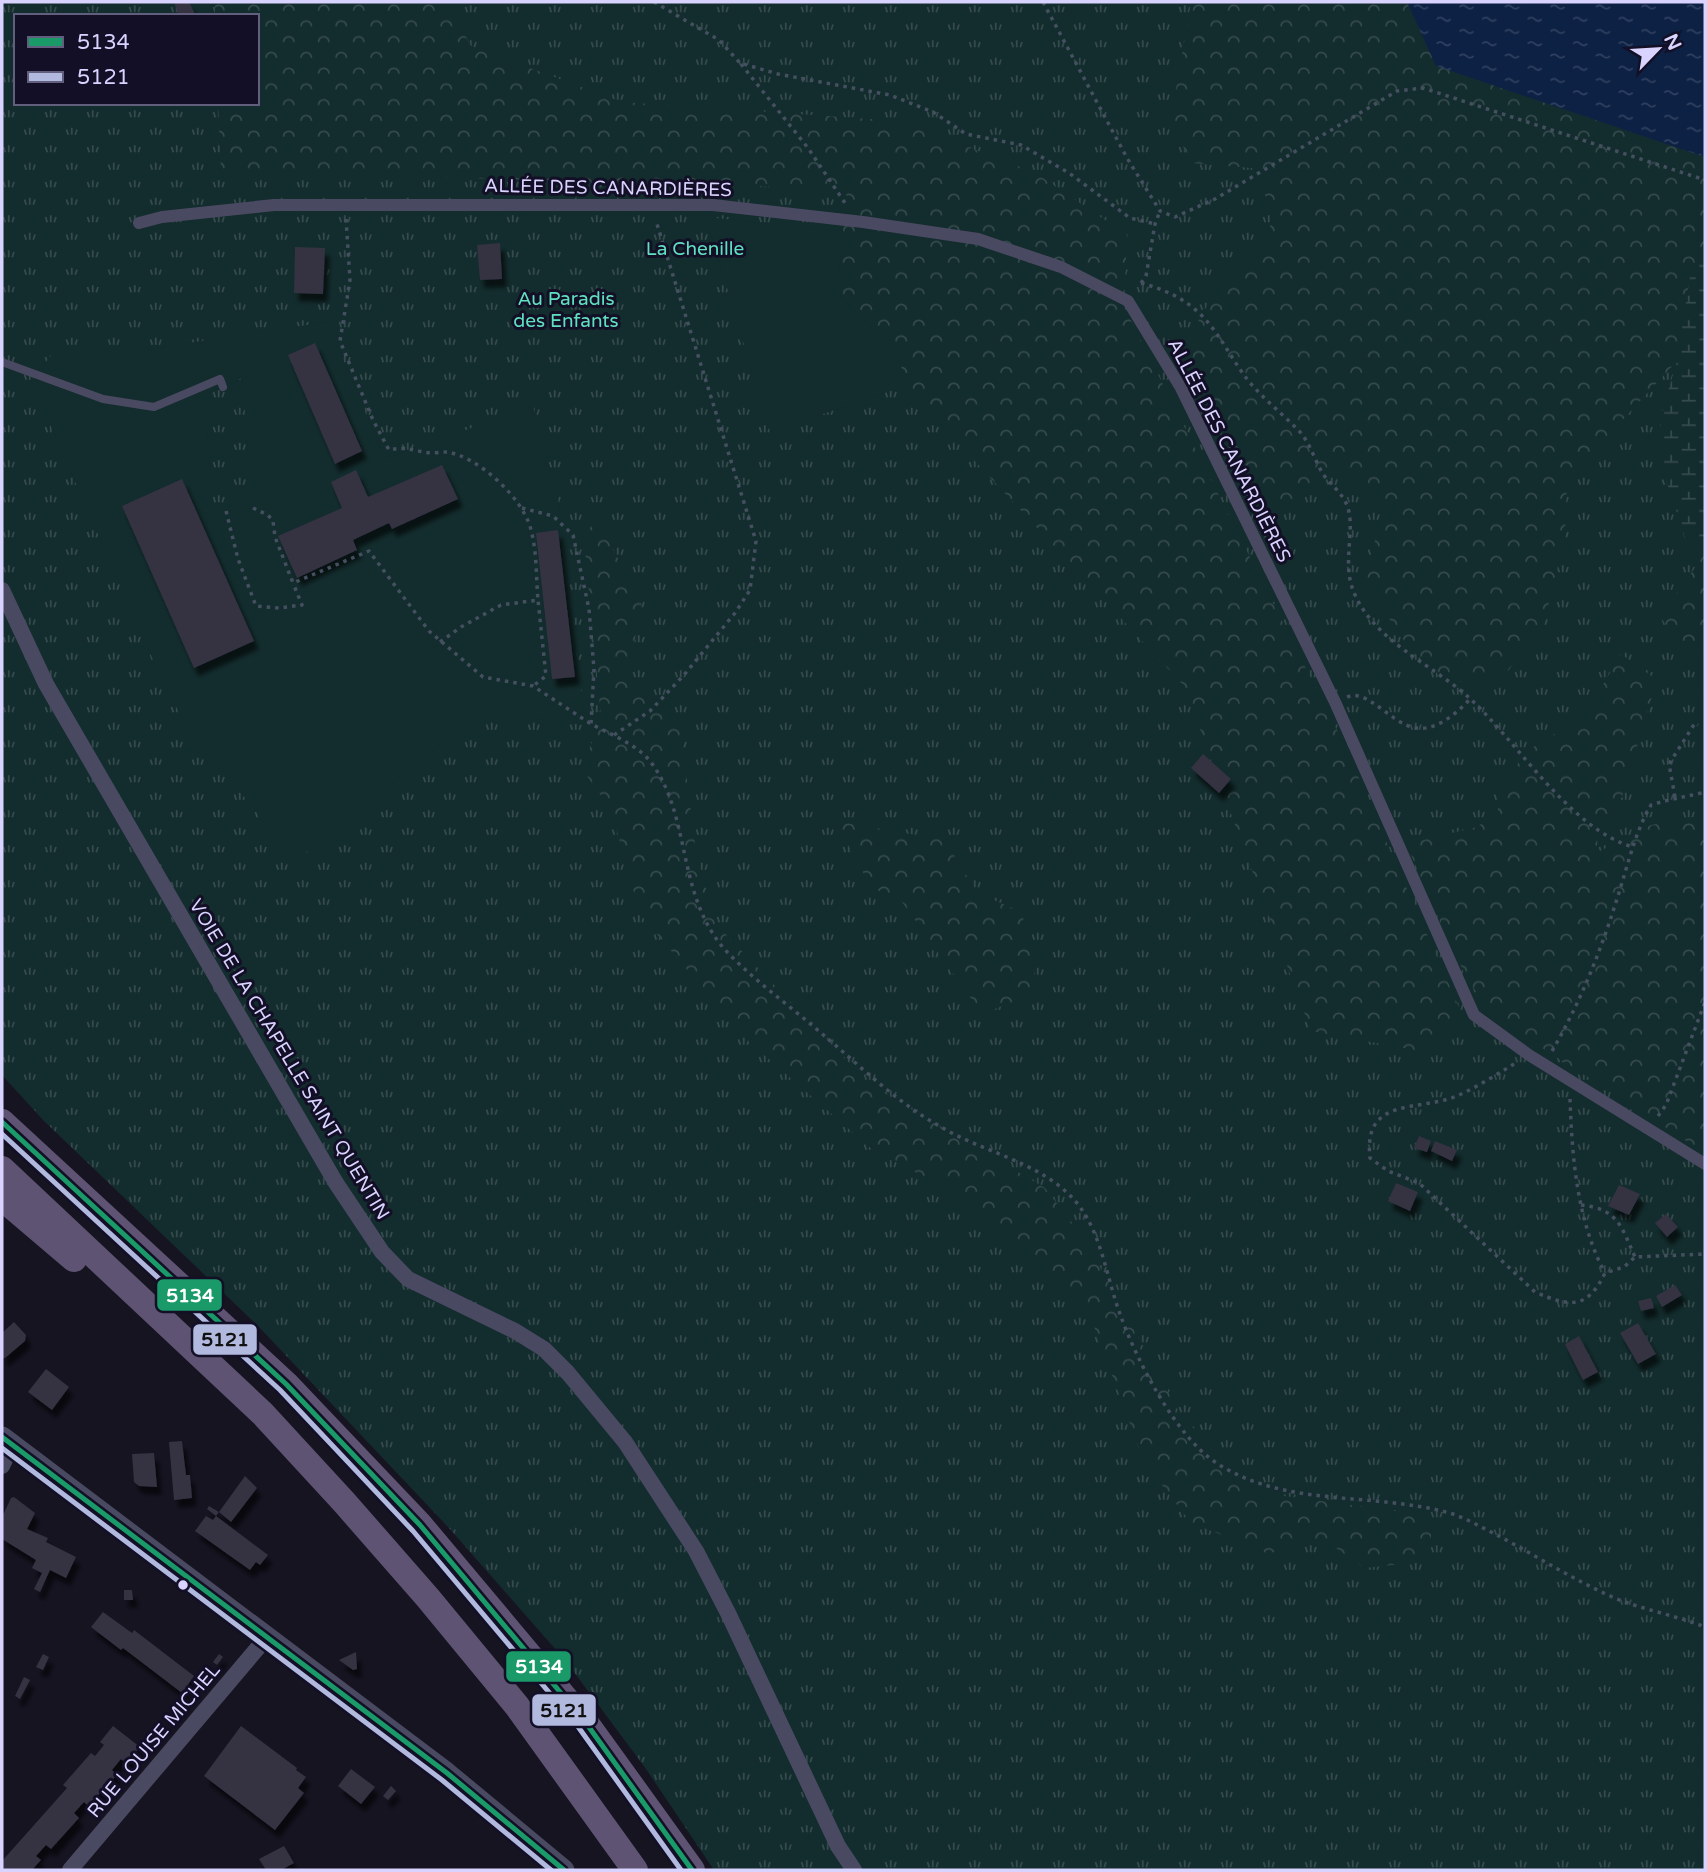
<svg xmlns="http://www.w3.org/2000/svg" width="1707" height="1872" viewBox="0 0 1707 1872" font-family="'Varela Round',sans-serif">
<style>
.grass{fill:url(#grass-tufts);fill-rule:evenodd}
.forest{fill:url(#forest-crowns)}
.wetland{fill:url(#wetland-marsh)}
.pitch{fill:#132c2d;fill-rule:evenodd}
.water{fill:url(#water-ripples)}
.building{fill:#343243;filter:url(#shadow)}
.lines{fill:none;stroke-linecap:round;stroke-linejoin:round}
.path{stroke:#44505f;stroke-width:3.5;stroke-dasharray:3.5 5;stroke-linecap:butt}
.service{stroke:#4a4962;stroke-width:8}
.pedestrian{stroke:#4a4962;stroke-width:12}
.minor{stroke:#4a4962;stroke-width:16}
.tertiary{stroke:#4a4962;stroke-width:21}
.primary{stroke:#5e5373;stroke-width:26}
.bus-1-casing{stroke:#130f26;stroke-width:10}
.bus-2-casing{stroke:#130f26;stroke-width:10}
.bus-1{stroke:#1a9a68;stroke-width:5}
.bus-2{stroke:#b1b9df;stroke-width:5}
.bus-dot{fill:#d9d4ff;stroke:#130f26;stroke-width:2.5}
.labels{text-anchor:middle;stroke-width:6;stroke-linejoin:round;paint-order:stroke}
.street-label{font-size:19px;fill:#d9d4ff;stroke:#130f26}
.park-label{font-size:19px;fill:#5fe0c0;stroke:#130f26}
.line-badge{stroke:#130f26;stroke-width:2.5}
.badge-label{font-size:19px;text-anchor:middle;font-weight:bold;fill:#fff}
.pale-badge-label{font-size:19px;text-anchor:middle;font-weight:bold;fill:#111}
</style>
<defs>
<pattern id="grass-tufts" width="24" height="20" patternUnits="userSpaceOnUse" patternTransform="scale(1.75)"><rect width="24" height="20" fill="#132c2d"/><path d="M3 7l-1-3M5 7V3M7 7l1-3M15 17l-1-3M17 17v-4M19 17l1-3" fill="none" stroke="#354a4c"/></pattern>
<pattern id="forest-crowns" width="20" height="18" patternUnits="userSpaceOnUse" patternTransform="scale(1.75)"><rect width="20" height="18" fill="#132c2d"/><path d="M2 6a3 3 0 1 1 6 0M12 15a3 3 0 1 1 6 0" fill="none" stroke="#354a4c"/></pattern>
<pattern id="wetland-marsh" width="20" height="14" patternUnits="userSpaceOnUse" patternTransform="scale(1.75)"><rect width="20" height="14" fill="#132c2d"/><path d="M1 5h8M5 5V1M11 12h8M15 12V8" fill="none" stroke="#354a4c"/></pattern>
<pattern id="water-ripples" width="26" height="14" patternUnits="userSpaceOnUse" patternTransform="scale(1.75)"><rect width="26" height="14" fill="#0d2144"/><path d="M2 4q2-2 4 0t4 0M15 11q2-2 4 0t4 0" fill="none" stroke="#304060"/></pattern>
<filter id="shadow"><feDropShadow dx="4.5" dy="8" stdDeviation="2" flood-color="#0009"/></filter>
</defs>
<rect width="100%" height="100%" fill="#161421"/>
<!-- grass -->
<path class="grass" d="M2 2H1705V1870H714L646 1769 565 1660 449 1528 258 1326 44 1121 2 1075ZM16 16H257V103H16Z"/>
<!-- forest -->
<g class="forest">
<polygon points="215,2 447,2 471,46 622,102 899,121 1034,172 1127,235 1124,307 1340,736 1465,1021 1420,1051 1311,1031 1184,686 905,386 898,352 837,294 847,189 221,171 218,103 257,103 257,16 215,16"/>
<polygon points="1191,2 1271,2 1286,10 1296,2 1409,2 1408,4 1437,66 1705,157 1705,247 1691,270 1677,361 1567,480 1565,537 1544,624 1501,680 1447,682 1410,649 1363,581 1387,500 1349,467 1312,476 1300,509 1250,502 1176,360 1223,278 1268,243 1272,210 1252,168 1190,163 1171,118"/>
<polygon points="595,518 642,601 629,672 681,733 697,859 717,925 869,1084 1045,1188 1084,1238 1178,1410 1255,1492 1431,1516 1431,1561 1364,1568 1326,1541 1269,1553 1191,1523 1144,1462 1088,1310 948,1189 874,1151 745,1038 640,914 611,810 582,769 601,717 584,540"/>
<polygon points="1705,554 1705,640 1685,655 1660,616"/>
<polygon points="1621,654 1657,680 1622,797 1597,838 1598,852 1651,825 1705,815 1705,1153 1491,1015 1464,973 1406,844 1477,827 1498,812 1498,791 1527,751 1585,715"/>
<polygon points="835,821 945,840 977,893 1022,912 1038,992 982,1014 902,902 871,887"/>
</g>
<!-- wetland -->
<polygon class="wetland" points="1705,247 1705,543 1685,538 1662,468 1660,418 1677,361 1691,270"/>
<!-- pitch -->
<g class="pitch">
<polygon points="706,217 843,231 837,294 898,352 905,386 770,432"/>
<path d="M327 322 385 459 533 406 558 497 585 725 481 712 295 861 184 721 164 685 31 381 53 353 117 354ZM242 378 253 508 214 511 204 395Z"/>
</g>
<!-- water -->
<polygon class="water" points="1409,2 1705,2 1705,157 1436,66 1408,4"/>
<!-- building -->
<g class="building">
<polygon points="174,2 189,2 196,16 179,16"/>
<polygon points="500,243 502,279 480,280 477,245"/>
<polygon points="295,247 325,248 323,294 294,293"/>
<polygon points="315,343 362,451 335,464 288,355"/>
<polygon points="442,465 458,499 392,529 389,523 353,540 357,550 297,578 278,536 342,508 331,482 356,470 368,497"/>
<polygon points="182,479 254,641 194,668 122,506"/>
<polygon points="558,530 575,677 552,679 536,533"/>
<polygon points="1203,754 1231,779 1219,793 1191,768"/>
<polygon points="1419,1136 1431,1141 1427,1152 1414,1148"/>
<polygon points="1435,1141 1457,1150 1452,1161 1431,1151"/>
<polygon points="1396,1183 1418,1192 1410,1211 1388,1201"/>
<polygon points="1619,1185 1640,1194 1629,1215 1608,1206"/>
<polygon points="1666,1214 1678,1227 1667,1237 1655,1223"/>
<polygon points="1675,1285 1682,1295 1662,1307 1656,1296"/>
<polygon points="1651,1298 1654,1308 1641,1311 1638,1301"/>
<polygon points="14,1322 26,1335 25,1341 5,1358 2,1358 2,1333"/>
<polygon points="1638,1323 1656,1354 1638,1364 1620,1333"/>
<polygon points="1579,1336 1598,1372 1583,1380 1565,1344"/>
<polygon points="46,1369 69,1387 52,1410 28,1392"/>
<polygon points="182,1441 186,1475 190,1475 192,1498 174,1500 169,1442"/>
<polygon points="154,1453 157,1487 139,1486 134,1482 132,1454"/>
<polygon points="245,1476 257,1488 231,1522 219,1512"/>
<polygon points="14,1497 35,1513 27,1529 48,1538 46,1542 76,1557 66,1578 50,1570 40,1592 34,1589 42,1573 32,1568 36,1560 2,1539 2,1517 11,1498"/>
<polygon points="209,1506 219,1512 216,1516 207,1509"/>
<polygon points="206,1516 213,1520 216,1516 268,1555 260,1565 256,1562 250,1570 195,1531"/>
<polygon points="124,1590 132,1590 133,1600 124,1600"/>
<polygon points="103,1612 132,1633 134,1630 194,1676 182,1693 123,1648 121,1650 91,1627"/>
<polygon points="356,1652 357,1669 353,1670 339,1660"/>
<polygon points="43,1654 49,1657 43,1670 36,1667"/>
<polygon points="219,1654 223,1657 217,1665 213,1662"/>
<polygon points="24,1677 30,1680 20,1699 15,1696"/>
<polygon points="113,1726 140,1747 126,1763 121,1759 112,1770 117,1775 88,1806 84,1802 74,1813 79,1818 51,1849 46,1845 36,1856 41,1860 32,1870 2,1870 2,1861 67,1788 63,1785 91,1753 95,1756 104,1745 100,1742"/>
<polygon points="241,1726 297,1768 296,1770 306,1777 298,1788 304,1793 275,1830 204,1776"/>
<polygon points="351,1769 375,1787 361,1804 338,1786"/>
<polygon points="391,1786 396,1791 388,1800 383,1796"/>
<polygon points="284,1846 294,1863 281,1870 266,1870 259,1859"/>
</g>
<g class="lines">
<!-- path -->
<g class="path">
<polyline points="654,2 719,40 740,63 778,74 890,95 933,112 966,134 1021,145 1069,173 1130,218 1155,224"/>
<polyline points="1043,2 1127,158 1160,211 1175,217 1215,199 1397,91 1423,88 1705,180"/>
<polyline points="741,64 808,148 845,203"/>
<path d="M346 219 350 280 340 341 373 420 389 450C409 446 412 451 431 453 436 453 442 452 447 452 479 457 524 499 531 530 537 552 536 577 538 600"/>
<path d="M1141 283C1162 289 1180 296 1197 311 1218 330 1230 357 1247 379 1263 399 1283 414 1300 432 1310 443 1315 461 1323 474 1330 484 1341 492 1346 503 1358 528 1339 564 1356 597 1377 641 1430 664 1466 695 1516 739 1569 829 1633 847"/>
<polyline points="1141,283 1146,276 1155,224 1160,211"/>
<polyline points="253,508 268,515 273,521 275,537 293,583 369,551 429,631 483,677 533,686 591,724"/>
<path d="M522 508 553 516 573 535 589 609 594 669 591 724C610 734 636 744 650 761 694 818 674 901 732 957 759 984 791 1007 820 1032 859 1065 896 1102 941 1127 986 1154 1047 1163 1080 1207 1102 1237 1107 1279 1120 1314 1136 1359 1175 1435 1215 1462 1285 1509 1375 1491 1453 1514 1467 1519 1481 1527 1495 1534 1535 1555 1575 1581 1617 1599 1645 1610 1677 1616 1705 1627"/>
<polyline points="226,511 238,559 256,606 279,608 302,605 293,583"/>
<polyline points="440,642 461,627 501,605 538,600 546,676 533,686"/>
<path d="M1347 697C1357 693 1365 698 1373 703 1386 711 1402 727 1417 728 1437 731 1458 712 1470 699"/>
<polyline points="614,735 650,711 684,675 735,613 750,590 756,541 656,221"/>
<polyline points="1675,797 1669,764 1695,723 1698,725"/>
<path d="M1552 1051C1579 1005 1600 953 1616 902 1627 869 1634 834 1651 805 1669 799 1686 797 1705 792"/>
<path d="M1514 1064C1496 1075 1477 1087 1457 1096 1418 1112 1363 1096 1370 1158L1388 1171 1419 1183 1535 1292C1570 1307 1587 1310 1605 1273L1624 1267 1635 1257 1705 1254"/>
<path d="M1570 1099C1572 1157 1577 1221 1605 1273"/>
<polyline points="1658,1116 1666,1105 1705,1002"/>
<path d="M1581 1205C1618 1209 1621 1226 1635 1257"/>
</g>
<!-- service -->
<polyline class="service" points="2,362 103,399 154,407 220,379 223,387"/>
<!-- pedestrian -->
<polyline class="pedestrian" points="139,223 162,217 274,205 713,205 863,222 978,239 1061,267 1128,301 1181,388 1335,702 1474,1015 1529,1055 1705,1164"/>
<!-- minor -->
<g class="minor">
<polyline points="2,590 46,684 336,1183 382,1252 408,1279 515,1331 544,1349 568,1373 625,1442 696,1551 728,1613 838,1846 854,1870"/>
<polyline points="2,1466 12,1445"/>
<polyline points="70,1870 267,1637"/>
</g>
<!-- tertiary -->
<polyline class="tertiary" points="2,1437 447,1773 564,1870"/>
<!-- primary -->
<g class="primary">
<polyline points="2,1122 286,1384 420,1525 586,1723 692,1870"/>
<polyline points="2,1169 263,1414 344,1502 428,1598 517,1706 635,1870"/>
<polyline points="2,1198 74,1259"/>
</g>
<!-- bus-1 casing -->
<g class="bus-1-casing">
<g id="bus-1">
<polyline points="2,1122 286,1384 420,1525 586,1723 692,1870"/>
<polyline points="2,1437 447,1773 564,1870"/>
</g>
</g>
<!-- bus-2 casing -->
<g class="bus-2-casing">
<g id="bus-2">
<polyline points="2,1134 280,1390 413,1531 579,1728 681,1870"/>
<polyline points="2,1448 442,1780 551,1870"/>
</g>
</g>
<!-- bus-1 -->
<use href="#bus-1" class="bus-1"/>
<!-- bus-2 -->
<use href="#bus-2" class="bus-2"/>
</g>
<!-- markers -->
<circle class="bus-dot" cx="183" cy="1585" r="6"/>
<g class="labels">
<!-- street labels -->
<g class="street-label">
<text transform="translate(608 187) rotate(1)" y="7">ALLÉE DES CANARDIÈRES</text>
<text transform="translate(1230 450) rotate(63)" y="7">ALLÉE DES CANARDIÈRES</text>
<text transform="translate(290 1059) rotate(59)" y="7">VOIE DE LA CHAPELLE SAINT QUENTIN</text>
<text transform="translate(153 1740) rotate(-50)" y="7">RUE LOUISE MICHEL</text>
</g>
<!-- park labels -->
<g class="park-label">
<text x="695" y="255">La Chenille</text>
<text x="566" y="305">Au Paradis<tspan x="566" dy="22">des Enfants</tspan></text>
</g>
</g>
<g class="line-badge">
<rect x="156" y="1278" width="67" height="34" rx="7" fill="#1a9a68"/>
<rect x="192" y="1323" width="66" height="33" rx="7" fill="#b1b9df"/>
<rect x="505" y="1650" width="67" height="33" rx="7" fill="#1a9a68"/>
<rect x="531" y="1693" width="66" height="34" rx="7" fill="#b1b9df"/>
</g>
<g class="badge-label">
<text x="190" y="1302">5134</text>
<text x="539" y="1673">5134</text>
</g>
<g class="pale-badge-label">
<text x="225" y="1346">5121</text>
<text x="564" y="1717">5121</text>
</g>
<!-- border -->
<rect width="1707" height="1872" fill="none" stroke="#d9d4ff" stroke-width="7"/>
<!-- legend -->
<rect x="14" y="14" width="245" height="91" fill="#130f26" stroke="#625e7d" stroke-width="2"/>
<rect x="28" y="37" width="35" height="10" fill="#1a9a68" stroke="#625e7d" stroke-width="2"/>
<text x="77" y="49" font-size="21" fill="#d9d4ff">5134</text>
<rect x="28" y="72" width="35" height="10" fill="#b1b9df" stroke="#625e7d" stroke-width="2"/>
<text x="77" y="84" font-size="21" fill="#d9d4ff">5121</text>
<!-- north arrow -->
<g transform="translate(1658 49) rotate(65)" stroke="#130f26" stroke-width="5" paint-order="stroke">
<path d="M0-5L12 26L0 18L-12 26Z" fill="#d9d4ff"/>
<text y="-10" font-size="19" font-weight="bold" text-anchor="middle" fill="#d9d4ff">N</text>
</g>
</svg>
